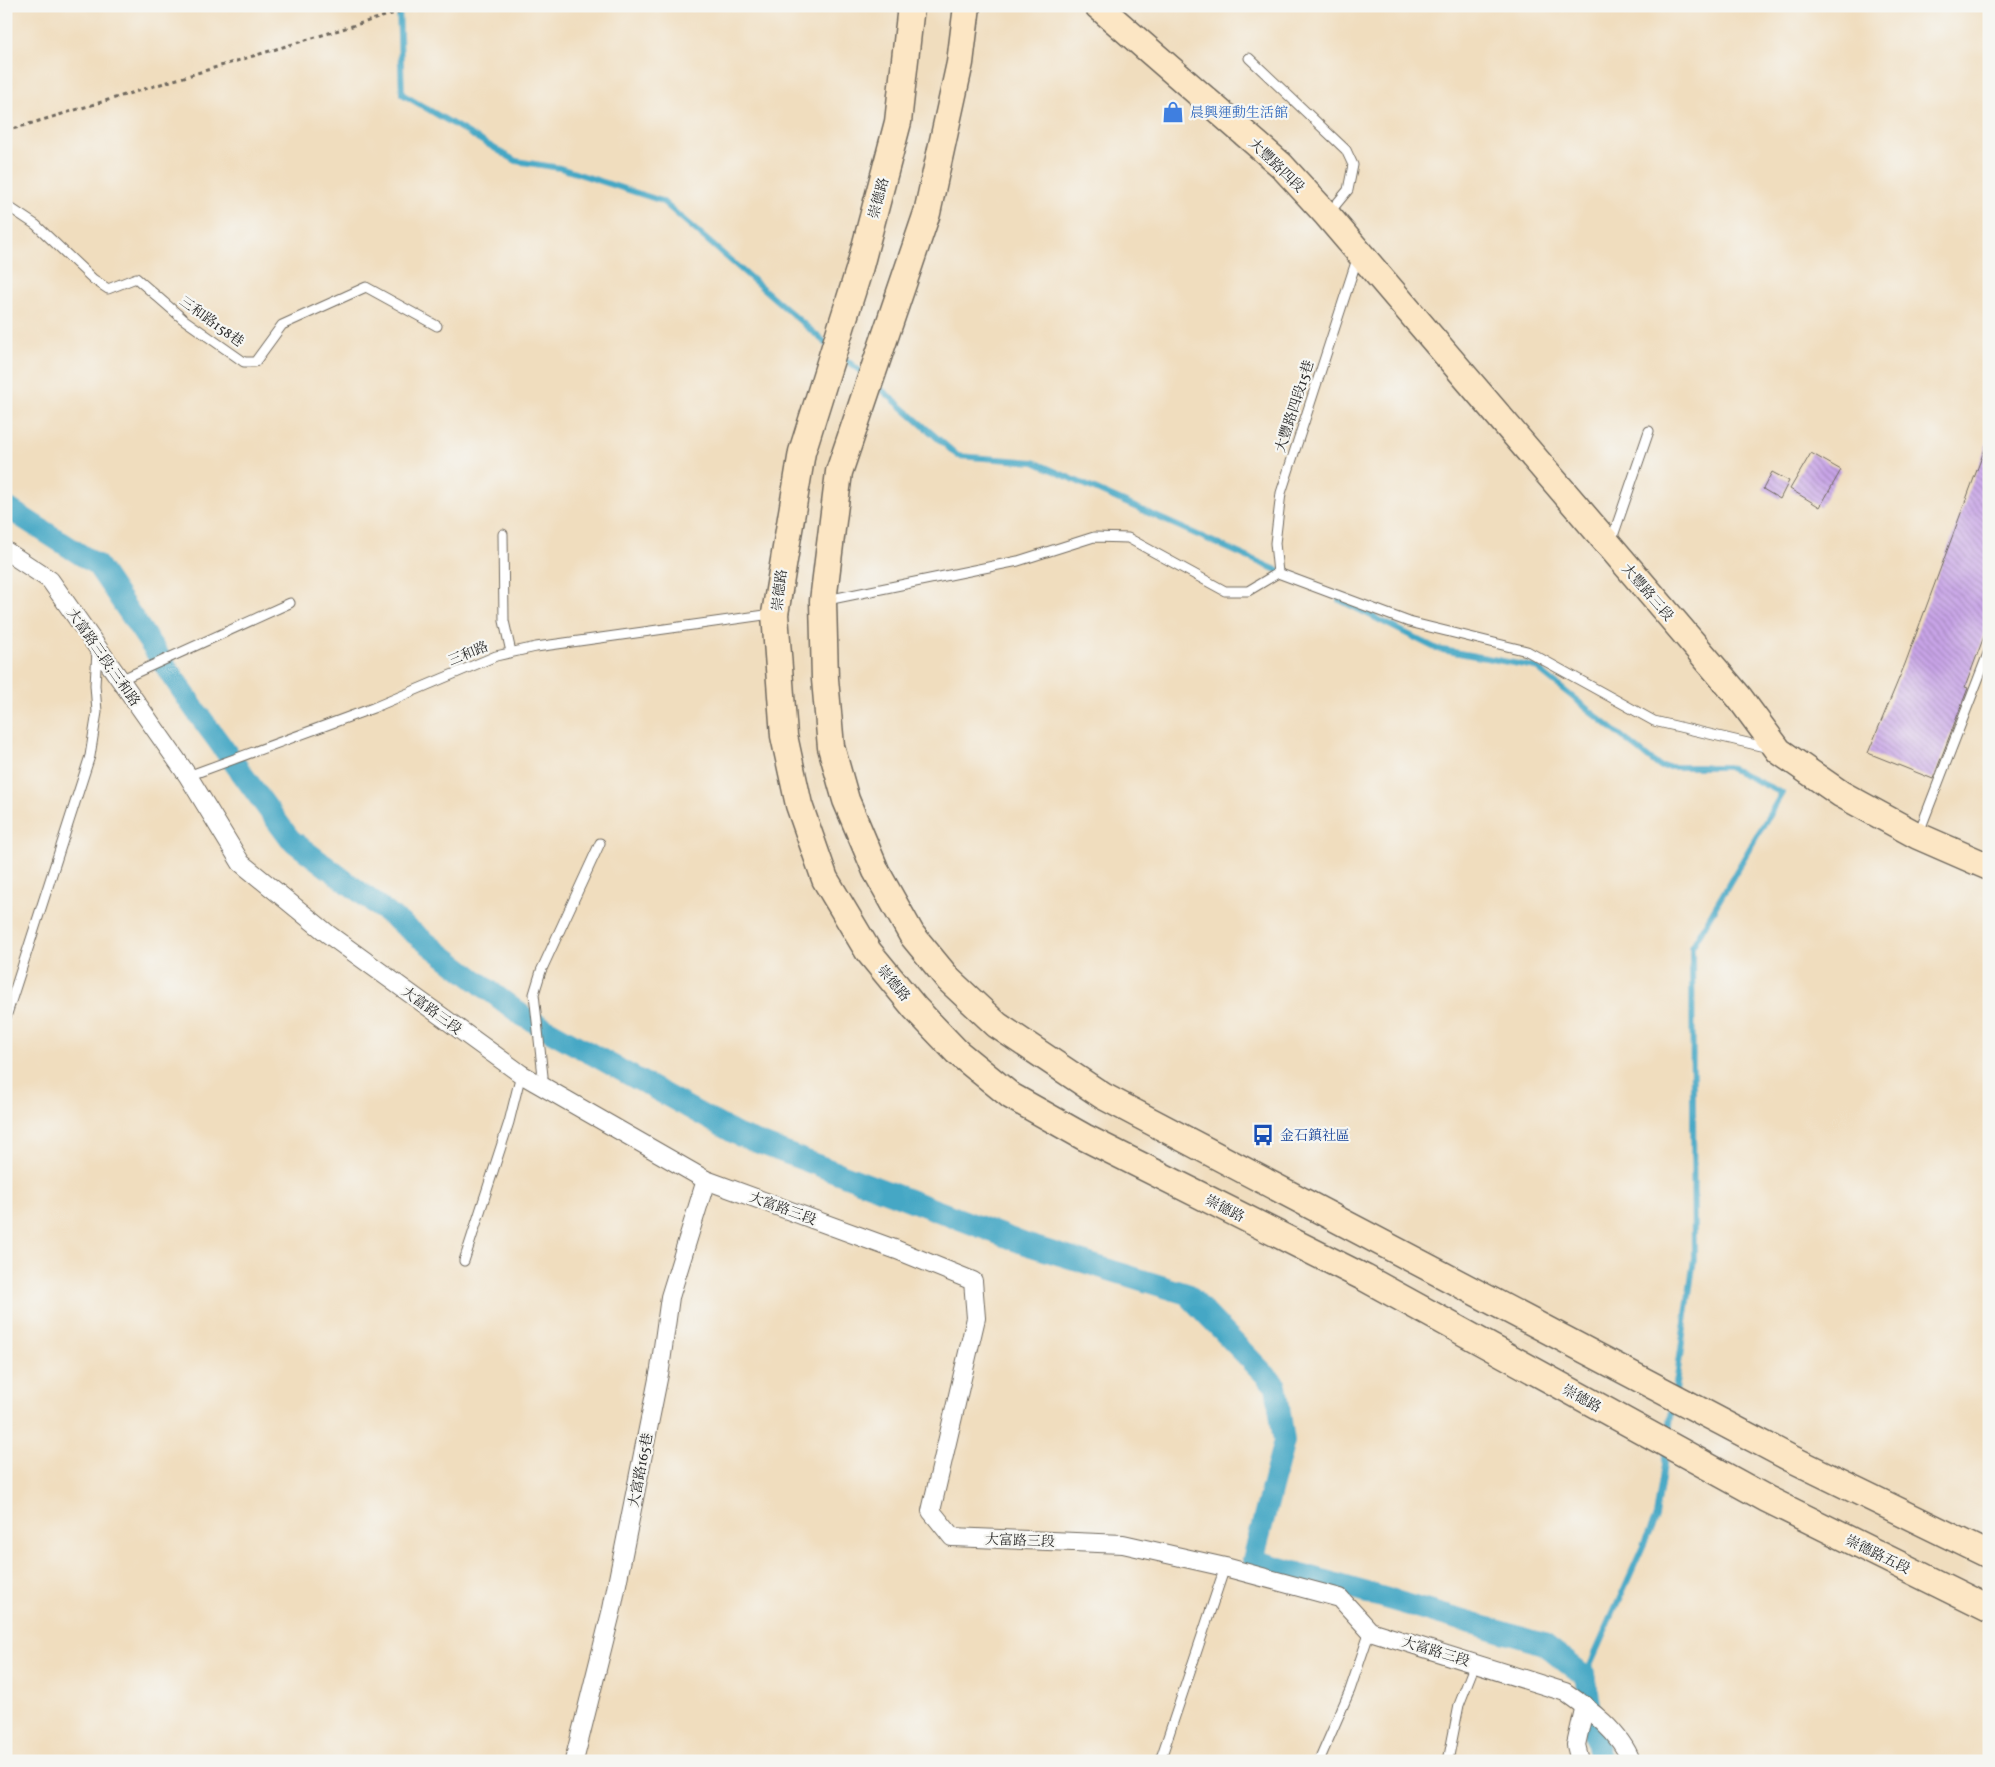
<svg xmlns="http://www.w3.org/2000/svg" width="1995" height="1767" viewBox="0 0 1995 1767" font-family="Vollkorn,'Noto Serif TC',serif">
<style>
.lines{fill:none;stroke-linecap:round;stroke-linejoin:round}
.stream{stroke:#45a7c5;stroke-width:6}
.canal{stroke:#45a7c5;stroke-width:22}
.building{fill:url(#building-back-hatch)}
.lane-casing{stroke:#70695e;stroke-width:11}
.street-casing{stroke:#70695e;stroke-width:20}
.secondary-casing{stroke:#70695e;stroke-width:29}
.path{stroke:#70695e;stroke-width:3;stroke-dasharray:4 4;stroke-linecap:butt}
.lane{stroke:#fff;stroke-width:9}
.street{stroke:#fff;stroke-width:18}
.secondary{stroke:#fce6c4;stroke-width:26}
.labels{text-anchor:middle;stroke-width:4.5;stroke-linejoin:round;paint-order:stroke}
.shop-label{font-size:14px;fill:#366cbe;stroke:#f6f6f2;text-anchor:start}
.street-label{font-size:14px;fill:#2b2b2b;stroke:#f6f6f2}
.transit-label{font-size:14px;fill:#164399;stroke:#f6f6f2;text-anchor:start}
</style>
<defs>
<pattern id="building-back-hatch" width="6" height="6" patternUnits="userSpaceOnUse" patternTransform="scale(1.25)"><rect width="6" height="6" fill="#c8a4e7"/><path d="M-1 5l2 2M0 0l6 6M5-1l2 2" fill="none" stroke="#a386bb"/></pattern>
</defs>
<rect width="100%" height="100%" fill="#f6f6f2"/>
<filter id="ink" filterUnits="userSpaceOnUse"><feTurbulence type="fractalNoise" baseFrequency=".02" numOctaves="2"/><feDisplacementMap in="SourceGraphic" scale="10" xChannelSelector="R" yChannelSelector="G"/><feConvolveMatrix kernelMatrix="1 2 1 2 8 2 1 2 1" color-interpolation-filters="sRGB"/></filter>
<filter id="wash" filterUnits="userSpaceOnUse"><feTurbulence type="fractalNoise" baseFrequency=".0096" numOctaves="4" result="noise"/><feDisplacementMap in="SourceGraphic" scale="20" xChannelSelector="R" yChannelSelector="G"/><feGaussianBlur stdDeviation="1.12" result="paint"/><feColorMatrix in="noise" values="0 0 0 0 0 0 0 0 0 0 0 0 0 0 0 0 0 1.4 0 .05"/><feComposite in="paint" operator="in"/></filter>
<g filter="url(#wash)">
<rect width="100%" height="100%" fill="#f0ddbe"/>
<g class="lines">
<!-- stream -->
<g class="stream">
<polyline points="399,6 402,94 516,161 560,168 662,201 828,345"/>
<polyline points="840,355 865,375"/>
<polyline points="874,383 958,456 1034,462 1281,572"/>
<polyline points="1340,600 1437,649 1535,667 1660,767 1728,767 1782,793 1692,947 1694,1259 1675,1391"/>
<polyline points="1668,1438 1673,1404"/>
<polyline points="1585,1676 1656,1517 1666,1451"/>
</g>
<!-- canal -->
<polyline class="canal" points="6,507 97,565 196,711 290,839 523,1016 738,1135 1025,1244 1187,1294 1276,1386 1284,1441 1253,1560 1544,1644 1585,1676 1598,1751 1602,1761"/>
</g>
<g id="blocks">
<!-- building -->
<g class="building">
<polygon points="1987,443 1989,443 1989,623 1965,687 1968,688 1933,779 1868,753 1905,664"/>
<polygon points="1811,453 1841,470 1820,507 1790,489"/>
<polygon points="1772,472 1789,481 1780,499 1763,489"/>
</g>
</g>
</g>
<g filter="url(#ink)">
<use href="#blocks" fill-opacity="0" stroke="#70695e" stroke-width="1"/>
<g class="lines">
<!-- lane casing -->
<g class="lane-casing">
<g id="lane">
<polyline points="1249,58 1346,150 1353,165 1348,190 1329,213"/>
<polyline points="6,205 36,225 93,279 108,289 136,278 183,319 244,362 255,362 282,325 366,287 437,326"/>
<polyline points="503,534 504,621 511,652"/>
<polyline points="1611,542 1649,431"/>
<polyline points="1278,573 1409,622 1527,651 1654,721 1769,748"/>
<polyline points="1278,573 1275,543 1281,493 1358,256"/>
<polyline points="827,600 1018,561 1094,537 1128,538 1225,591 1248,591 1278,573"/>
<polyline points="120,680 290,603"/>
<polyline points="188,776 373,708 496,656 536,647 772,614"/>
<polyline points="1918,835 1989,651"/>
<polyline points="6,1017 90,756 97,712 95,685 97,651"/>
<polyline points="542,1087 543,1076 534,994 541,971 600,843"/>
<polyline points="464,1261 509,1122 521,1074"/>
<polyline points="1160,1761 1225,1567"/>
<polyline points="1319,1761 1350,1690 1370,1631"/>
<polyline points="1448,1761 1459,1705 1475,1664"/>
</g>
</g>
<!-- street casing -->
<g class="street-casing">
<g id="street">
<path d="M6 551 50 580 188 776 241 863 328 934 521 1074 706 1180 897 1250 973 1281 976 1318 931 1511 952 1537 1123 1544 1225 1567 1340 1598 1370 1631 1565 1692C1589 1709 1621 1733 1631 1761"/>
<polyline points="574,1761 612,1609 660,1369 670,1297 706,1180"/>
<polyline points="1580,1761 1576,1745 1585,1705"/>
</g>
</g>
<!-- secondary casing -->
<g class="secondary-casing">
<g id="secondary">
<polyline points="911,6 898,122 859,270 802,452 775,614 784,736 799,805 825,879 868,951 915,1008 957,1052 1011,1096 1084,1137 1365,1278 1767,1499 1989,1609"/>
<polyline points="967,6 960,63 927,213 839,472 823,601 825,679 831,747 846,800 876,871 912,935 949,980 997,1025 1103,1096 1790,1458 1989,1555"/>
<polyline points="1098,6 1281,165 1327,215 1739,697 1779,751 1841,794 1918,836 1989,867"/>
</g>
</g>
<!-- path -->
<polyline class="path" points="6,131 418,6"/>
<!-- lane -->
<use href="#lane" class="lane"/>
<!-- street -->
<use href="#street" class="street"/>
<!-- secondary -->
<use href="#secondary" class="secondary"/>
</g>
</g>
<!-- icons -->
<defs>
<g id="shop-bare" transform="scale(1.725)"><path d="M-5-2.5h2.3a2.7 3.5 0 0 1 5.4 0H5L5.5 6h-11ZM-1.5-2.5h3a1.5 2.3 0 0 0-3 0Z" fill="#3f7fe0" stroke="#f6f6f2" stroke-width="2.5" paint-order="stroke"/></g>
<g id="bus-bare" transform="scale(1.725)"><path d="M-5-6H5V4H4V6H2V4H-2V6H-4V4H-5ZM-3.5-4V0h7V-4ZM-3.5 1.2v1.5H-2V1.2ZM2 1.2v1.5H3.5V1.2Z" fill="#1a4fb4" stroke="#f6f6f2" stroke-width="2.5" paint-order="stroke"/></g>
</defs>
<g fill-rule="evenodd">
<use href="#shop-bare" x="1173" y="112"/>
<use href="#bus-bare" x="1263" y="1135"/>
</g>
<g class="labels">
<!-- shop labels -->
<g class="shop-label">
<text x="1190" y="117">晨興運動生活館</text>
</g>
<!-- street labels -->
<g class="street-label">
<text transform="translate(1277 165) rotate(44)" y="5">大豐路四段</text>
<text transform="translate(878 198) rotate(-75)" y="5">崇德路</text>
<text transform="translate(212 321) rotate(36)" y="5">三和路158巷</text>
<text transform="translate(1294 406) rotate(-72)" y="5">大豐路四段15巷</text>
<text transform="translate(779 590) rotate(-83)" y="5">崇德路</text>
<text transform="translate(1648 592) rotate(49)" y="5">大豐路三段</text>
<text transform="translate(468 653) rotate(-22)" y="5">三和路</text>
<text transform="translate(104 657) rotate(55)" y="5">大富路三段;三和路</text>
<text transform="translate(894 983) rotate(50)" y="5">崇德路</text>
<text transform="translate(432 1010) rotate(36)" y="5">大富路三段</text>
<text transform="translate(783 1208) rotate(20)" y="5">大富路三段</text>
<text transform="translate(1225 1208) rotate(27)" y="5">崇德路</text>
<text transform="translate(1582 1398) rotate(29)" y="5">崇德路</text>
<text transform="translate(640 1470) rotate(-79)" y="5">大富路165巷</text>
<text transform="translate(1020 1540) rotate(2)" y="5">大富路三段</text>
<text transform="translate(1878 1554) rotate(26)" y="5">崇德路五段</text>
<text transform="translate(1436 1651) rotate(17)" y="5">大富路三段</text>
</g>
<!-- transit labels -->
<g class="transit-label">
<text x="1280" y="1140">金石鎮社區</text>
</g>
</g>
<!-- margin -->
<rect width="1995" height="1767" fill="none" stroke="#f6f6f2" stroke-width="25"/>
</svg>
